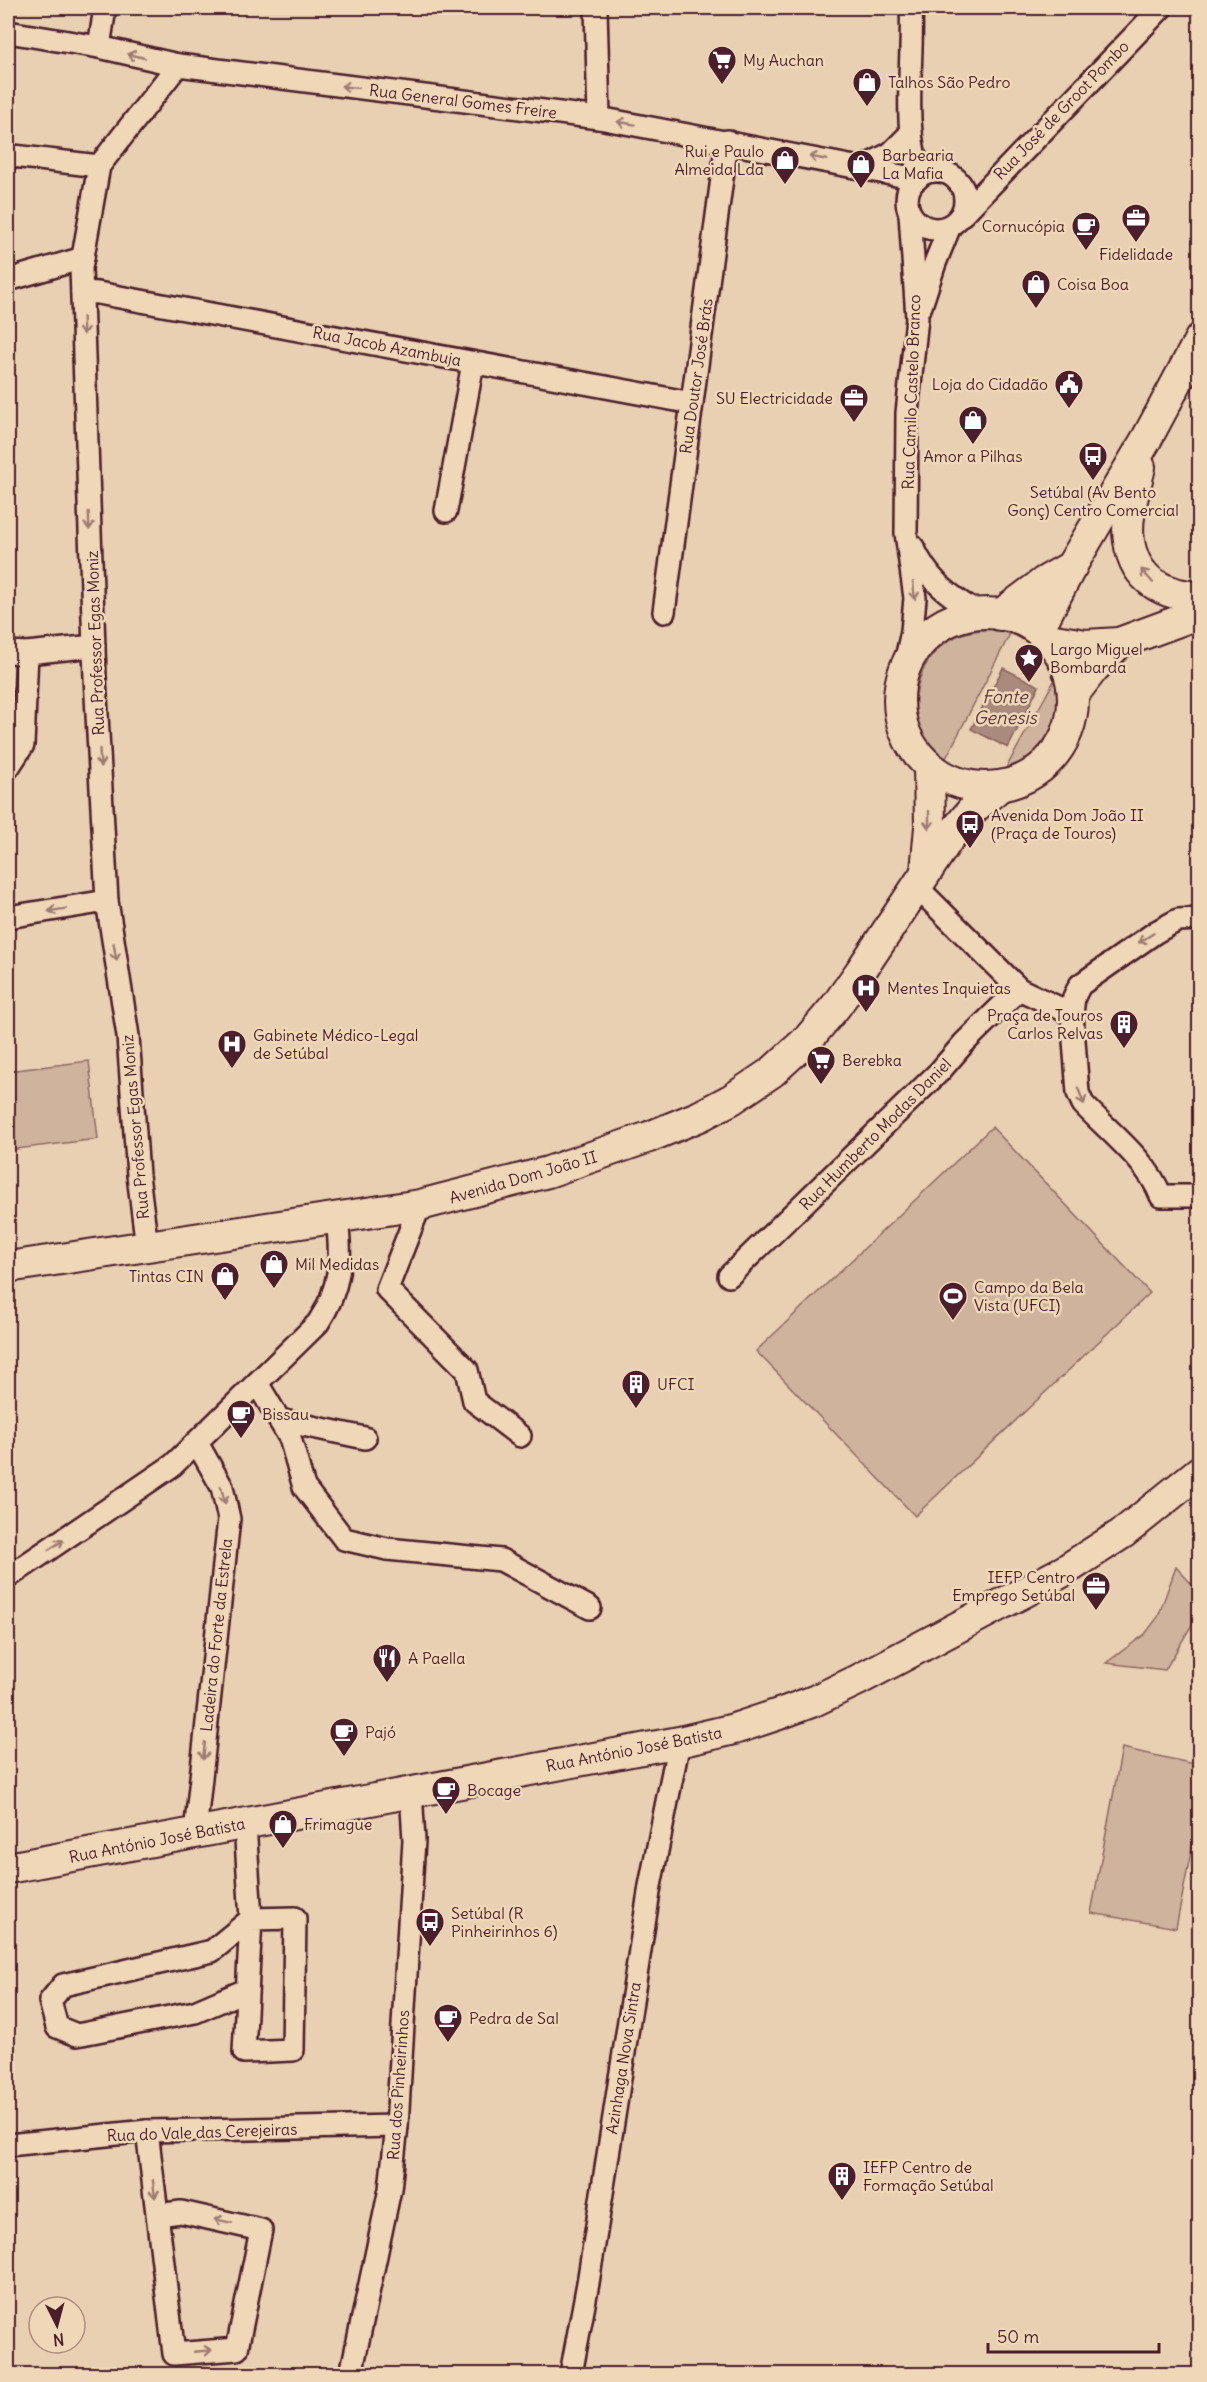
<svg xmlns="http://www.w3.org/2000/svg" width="1207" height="2382" viewBox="0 0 1207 2382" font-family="Delius,sans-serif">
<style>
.green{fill:#cfb39c;stroke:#8c6964;stroke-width:1.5}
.water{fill:#aa8a7d;stroke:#845f5c;stroke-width:1.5}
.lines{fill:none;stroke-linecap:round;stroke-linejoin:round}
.street-casing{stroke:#4a1f2b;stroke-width:26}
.secondary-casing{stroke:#4a1f2b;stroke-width:34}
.street{stroke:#f0d7b8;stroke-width:21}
.secondary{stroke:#f0d7b8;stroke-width:30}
.oneway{stroke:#9d7b72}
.labels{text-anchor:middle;stroke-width:5;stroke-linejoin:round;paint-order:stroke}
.poi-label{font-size:16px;fill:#4a1f2b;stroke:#f0d7b8;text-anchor:start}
.street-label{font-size:16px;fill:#4a1f2b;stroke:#f0d7b8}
.water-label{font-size:18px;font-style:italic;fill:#623a40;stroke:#f0d7b8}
</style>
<rect width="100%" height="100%" fill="#e9d0b2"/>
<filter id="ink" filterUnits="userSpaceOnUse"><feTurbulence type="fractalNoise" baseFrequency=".0167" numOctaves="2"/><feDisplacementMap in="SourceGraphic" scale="12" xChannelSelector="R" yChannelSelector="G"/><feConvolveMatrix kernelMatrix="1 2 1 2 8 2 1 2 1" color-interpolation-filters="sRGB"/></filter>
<g filter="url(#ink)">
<!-- green -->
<g class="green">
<path d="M993 629 1010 634 945 760C934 749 923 738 918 723 908 685 930 640 970 632 977 630 985 630 993 629Z"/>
<path d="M1055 679C1067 715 1047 763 1005 770Z"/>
<polygon points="89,1061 98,1139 8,1150 8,1071"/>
<polygon points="992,1127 1150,1293 915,1516 756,1351"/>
<polygon points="1176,1567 1199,1592 1199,1613 1165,1670 1106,1663 1145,1634 1158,1617"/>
<polygon points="1122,1748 1199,1765 1199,1811 1176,1928 1091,1913"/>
</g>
<!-- water -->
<polygon class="water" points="1003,668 1039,686 1008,748 971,729"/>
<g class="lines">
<!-- street casing -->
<g class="street-casing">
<g id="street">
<polyline points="596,8 599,118"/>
<path d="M911 8C914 58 901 130 921 175"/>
<polyline points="8,32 99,47 178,65 599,118 917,179"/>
<polyline points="99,47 105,8"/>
<polyline points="8,159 13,156 99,166"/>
<polyline points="864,167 891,153 911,133"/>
<circle cx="936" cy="200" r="29"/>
<polyline points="963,214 1161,8"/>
<polyline points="8,280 83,258"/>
<polyline points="82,292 98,293 692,403"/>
<polyline points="921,306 935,263 950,226"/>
<polyline points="446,511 473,363"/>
<path d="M913 547C930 583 947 593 978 614"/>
<polyline points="664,612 727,141"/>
<polyline points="8,652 27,653 94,646"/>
<polyline points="903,673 912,631 915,598 906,533 907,413 917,318 910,214"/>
<polyline points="8,768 23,745 27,653"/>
<polyline points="917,887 1019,989 1072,1014"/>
<polyline points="8,917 107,901"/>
<path d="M1200 919 1178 920 1156 932 1080 985 1074 997 1072 1014 1078 1093 1083 1104C1109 1132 1147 1160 1161 1196H1200"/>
<polyline points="420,1205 387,1289 467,1370 474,1401 520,1436"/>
<polyline points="147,1247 138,1175 128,1036 107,901 95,677 81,268 99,166 178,65"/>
<polyline points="729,1276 940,1071 964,1043 1019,989"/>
<polyline points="257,1383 290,1438 304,1487 344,1539 387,1549 501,1560 590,1608"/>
<polyline points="279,1420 365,1438"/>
<path d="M8 1577 173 1465 318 1323C341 1288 342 1260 337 1219"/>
<polyline points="245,1824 251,1919 244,2052 293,2050 295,1918 251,1919 212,1951 63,1985 50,2001 57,2027 77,2035 195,2012 246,1990"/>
<polyline points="195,1833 229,1519 222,1487 197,1443"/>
<polyline points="147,2131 174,2354 237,2349 261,2230 181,2212 157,2215"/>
<polyline points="8,2145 147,2131 397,2126"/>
<polyline points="351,2374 390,2189 397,2126 414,1840 411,1792"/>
<polyline points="571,2374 588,2283 650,1886 679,1742"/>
</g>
</g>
<!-- secondary casing -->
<g class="secondary-casing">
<g id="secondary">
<path d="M1140 467C1135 490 1125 518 1129 541 1135 581 1164 595 1200 597"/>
<circle cx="986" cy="700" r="87"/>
<polyline points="1000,615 1044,582 1072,566"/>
<polyline points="1038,630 1072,565 1146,440 1200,339"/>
<polyline points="1048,639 1086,645 1119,643 1200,613"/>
<polyline points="1073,695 1093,669 1119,643"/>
<polyline points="926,871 930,827 929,766"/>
<polyline points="8,1267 420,1205 548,1172 649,1137 700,1116 732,1099 772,1072 809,1038 836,1006 860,972 949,838 974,808 1000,786"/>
<polyline points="8,1868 679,1742 734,1729 779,1714 814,1701 858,1680 1064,1571 1123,1533 1200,1471"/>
</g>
</g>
<!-- street -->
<use href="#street" class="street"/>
<!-- secondary -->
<use href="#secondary" class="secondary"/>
</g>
<!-- one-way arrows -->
<defs><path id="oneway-shaft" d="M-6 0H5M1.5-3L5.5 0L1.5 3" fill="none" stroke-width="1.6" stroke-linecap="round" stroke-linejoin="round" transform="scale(1.5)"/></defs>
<g class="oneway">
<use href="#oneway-shaft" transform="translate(136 56) rotate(-167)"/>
<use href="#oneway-shaft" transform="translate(350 87) rotate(-173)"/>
<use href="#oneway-shaft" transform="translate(626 123) rotate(-170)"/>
<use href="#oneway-shaft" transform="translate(818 158) rotate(-169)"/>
<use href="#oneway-shaft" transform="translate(83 326) rotate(88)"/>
<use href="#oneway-shaft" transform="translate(89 521) rotate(88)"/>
<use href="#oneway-shaft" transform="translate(1147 576) rotate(-131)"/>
<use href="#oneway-shaft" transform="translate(914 591) rotate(84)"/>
<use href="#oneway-shaft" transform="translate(100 758) rotate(87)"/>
<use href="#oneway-shaft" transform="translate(929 820) rotate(90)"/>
<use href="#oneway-shaft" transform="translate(57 910) rotate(171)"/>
<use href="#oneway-shaft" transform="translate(1146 938) rotate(148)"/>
<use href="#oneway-shaft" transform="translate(115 952) rotate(81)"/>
<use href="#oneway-shaft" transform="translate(1081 1096) rotate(69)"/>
<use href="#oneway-shaft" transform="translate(223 1495) rotate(75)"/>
<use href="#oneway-shaft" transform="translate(56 1545) rotate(-34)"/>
<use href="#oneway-shaft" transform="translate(204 1751) rotate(96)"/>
<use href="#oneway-shaft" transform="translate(154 2189) rotate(83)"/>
<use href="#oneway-shaft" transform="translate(223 2221) rotate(-168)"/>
<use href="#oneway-shaft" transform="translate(203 2351) rotate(-5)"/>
</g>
</g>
<!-- icons -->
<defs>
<g id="supermarket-pin" transform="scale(1.5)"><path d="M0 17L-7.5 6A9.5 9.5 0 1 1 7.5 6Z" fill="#4a1f2b" stroke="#f0d7b8"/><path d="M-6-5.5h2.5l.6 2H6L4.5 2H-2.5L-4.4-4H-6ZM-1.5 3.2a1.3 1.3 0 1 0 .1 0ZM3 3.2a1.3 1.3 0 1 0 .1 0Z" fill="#fff"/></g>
<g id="shop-pin" transform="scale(1.5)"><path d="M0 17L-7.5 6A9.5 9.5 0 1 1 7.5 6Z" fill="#4a1f2b" stroke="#f0d7b8"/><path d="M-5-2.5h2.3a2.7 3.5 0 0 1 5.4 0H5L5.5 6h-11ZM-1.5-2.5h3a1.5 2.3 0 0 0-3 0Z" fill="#fff"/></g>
<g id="office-pin" transform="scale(1.5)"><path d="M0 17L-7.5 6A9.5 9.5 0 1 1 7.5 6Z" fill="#4a1f2b" stroke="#f0d7b8"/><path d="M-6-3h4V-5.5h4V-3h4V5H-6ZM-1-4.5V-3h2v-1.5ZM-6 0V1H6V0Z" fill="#fff"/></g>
<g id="cafe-pin" transform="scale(1.5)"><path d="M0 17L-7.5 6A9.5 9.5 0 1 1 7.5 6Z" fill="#4a1f2b" stroke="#f0d7b8"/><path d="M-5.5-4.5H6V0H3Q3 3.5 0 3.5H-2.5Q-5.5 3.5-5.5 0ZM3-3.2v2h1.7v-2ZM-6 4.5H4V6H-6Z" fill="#fff"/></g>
<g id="civic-pin" transform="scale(1.5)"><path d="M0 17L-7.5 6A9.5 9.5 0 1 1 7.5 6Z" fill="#4a1f2b" stroke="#f0d7b8"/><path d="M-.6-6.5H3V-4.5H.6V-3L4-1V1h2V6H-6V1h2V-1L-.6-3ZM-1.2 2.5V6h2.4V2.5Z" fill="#fff"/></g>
<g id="bus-pin" transform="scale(1.5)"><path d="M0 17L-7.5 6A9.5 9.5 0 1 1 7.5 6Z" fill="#4a1f2b" stroke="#f0d7b8"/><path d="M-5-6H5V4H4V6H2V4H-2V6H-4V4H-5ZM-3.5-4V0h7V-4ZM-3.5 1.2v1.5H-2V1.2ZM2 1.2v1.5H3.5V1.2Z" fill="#fff"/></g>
<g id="sight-pin" transform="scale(1.5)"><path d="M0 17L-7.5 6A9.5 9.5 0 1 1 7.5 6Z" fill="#4a1f2b" stroke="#f0d7b8"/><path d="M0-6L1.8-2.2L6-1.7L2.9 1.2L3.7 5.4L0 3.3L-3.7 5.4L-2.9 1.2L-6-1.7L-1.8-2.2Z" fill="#fff"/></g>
<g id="hospital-pin" transform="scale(1.5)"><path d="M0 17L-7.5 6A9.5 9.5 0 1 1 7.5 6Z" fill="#4a1f2b" stroke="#f0d7b8"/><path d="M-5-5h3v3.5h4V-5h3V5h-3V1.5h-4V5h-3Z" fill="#fff"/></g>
<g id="building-pin" transform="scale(1.5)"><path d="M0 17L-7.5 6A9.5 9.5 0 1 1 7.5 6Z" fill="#4a1f2b" stroke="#f0d7b8"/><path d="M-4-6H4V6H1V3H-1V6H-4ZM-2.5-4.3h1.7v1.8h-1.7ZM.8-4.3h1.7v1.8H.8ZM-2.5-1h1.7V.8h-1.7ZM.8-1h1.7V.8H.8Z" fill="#fff"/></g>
<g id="stadium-pin" transform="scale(1.5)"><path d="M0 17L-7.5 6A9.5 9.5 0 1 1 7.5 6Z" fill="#4a1f2b" stroke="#f0d7b8"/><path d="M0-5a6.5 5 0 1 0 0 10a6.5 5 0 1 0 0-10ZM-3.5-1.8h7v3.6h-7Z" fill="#fff"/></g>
<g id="restaurant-pin" transform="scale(1.5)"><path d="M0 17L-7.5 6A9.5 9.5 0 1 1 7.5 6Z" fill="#4a1f2b" stroke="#f0d7b8"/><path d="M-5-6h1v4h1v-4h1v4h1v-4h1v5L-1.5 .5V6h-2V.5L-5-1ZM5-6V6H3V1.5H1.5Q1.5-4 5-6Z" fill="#fff"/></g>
</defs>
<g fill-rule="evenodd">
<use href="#supermarket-pin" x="722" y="60"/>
<use href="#shop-pin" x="867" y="82"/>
<use href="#shop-pin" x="785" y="160"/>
<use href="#shop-pin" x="861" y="164"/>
<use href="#office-pin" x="1136" y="218"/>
<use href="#cafe-pin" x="1086" y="226"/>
<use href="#shop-pin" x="1036" y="284"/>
<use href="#civic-pin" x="1069" y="384"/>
<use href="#office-pin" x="854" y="398"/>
<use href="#shop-pin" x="973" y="420"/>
<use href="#bus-pin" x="1093" y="456"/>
<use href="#sight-pin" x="1029" y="658"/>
<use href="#bus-pin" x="970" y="824"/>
<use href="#hospital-pin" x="866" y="988"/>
<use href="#building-pin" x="1124" y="1024"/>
<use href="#hospital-pin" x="232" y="1044"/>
<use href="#supermarket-pin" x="821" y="1060"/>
<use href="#shop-pin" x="274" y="1264"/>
<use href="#shop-pin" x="225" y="1276"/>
<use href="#stadium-pin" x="953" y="1296"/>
<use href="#building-pin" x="636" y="1384"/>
<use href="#cafe-pin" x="241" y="1414"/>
<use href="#office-pin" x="1096" y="1586"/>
<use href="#restaurant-pin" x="387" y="1658"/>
<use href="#cafe-pin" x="344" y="1732"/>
<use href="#cafe-pin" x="446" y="1790"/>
<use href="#shop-pin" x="283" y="1824"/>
<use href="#bus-pin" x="430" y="1922"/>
<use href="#cafe-pin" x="448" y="2018"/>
<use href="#building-pin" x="842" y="2176"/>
</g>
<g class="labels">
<!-- poi labels -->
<g class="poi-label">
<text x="743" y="66">My Auchan</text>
<text x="888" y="88">Talhos São Pedro</text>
<text x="764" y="157" text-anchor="end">Rui e Paulo<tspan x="764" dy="18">Almeida Lda</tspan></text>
<text x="882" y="161">Barbearia<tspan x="882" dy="18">La Mafia</tspan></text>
<text x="1065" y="232" text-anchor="end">Cornucópia</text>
<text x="1136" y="260" text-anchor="middle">Fidelidade</text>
<text x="1057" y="290">Coisa Boa</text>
<text x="1048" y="390" text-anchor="end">Loja do Cidadão</text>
<text x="833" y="404" text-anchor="end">SU Electricidade</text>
<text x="973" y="462" text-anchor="middle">Amor a Pilhas</text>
<text x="1093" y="498" text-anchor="middle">Setúbal (Av Bento<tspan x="1093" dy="18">Gonç) Centro Comercial</tspan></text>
<text x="1050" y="655">Largo Miguel<tspan x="1050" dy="18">Bombarda</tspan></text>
<text x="991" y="821">Avenida Dom João II<tspan x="991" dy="18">(Praça de Touros)</tspan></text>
<text x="887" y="994">Mentes Inquietas</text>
<text x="1103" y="1021" text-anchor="end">Praça de Touros<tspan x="1103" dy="18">Carlos Relvas</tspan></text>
<text x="253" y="1041">Gabinete Médico-Legal<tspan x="253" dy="18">de Setúbal</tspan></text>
<text x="842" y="1066">Berebka</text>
<text x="295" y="1270">Mil Medidas</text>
<text x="204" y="1282" text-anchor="end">Tintas CIN</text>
<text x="974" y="1293">Campo da Bela<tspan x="974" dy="18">Vista (UFCI)</tspan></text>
<text x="657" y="1390">UFCI</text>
<text x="262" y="1420">Bissau</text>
<text x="1075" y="1583" text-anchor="end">IEFP Centro<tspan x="1075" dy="18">Emprego Setúbal</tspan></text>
<text x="408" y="1664">A Paella</text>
<text x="365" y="1738">Pajó</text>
<text x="467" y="1796">Bocage</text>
<text x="304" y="1830">Frimague</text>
<text x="451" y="1919">Setúbal (R<tspan x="451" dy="18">Pinheirinhos 6)</tspan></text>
<text x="469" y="2024">Pedra de Sal</text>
<text x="863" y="2173">IEFP Centro de<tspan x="863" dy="18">Formação Setúbal</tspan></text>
</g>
<!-- street labels -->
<g class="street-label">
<text transform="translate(463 101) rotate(7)" y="6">Rua General Gomes Freire</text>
<text transform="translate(1061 110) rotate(-46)" y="6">Rua José de Groot Pombo</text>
<text transform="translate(387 346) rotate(11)" y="6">Rua Jacob Azambuja</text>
<text transform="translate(696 376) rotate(-82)" y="6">Rua Doutor José Brás</text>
<text transform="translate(911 392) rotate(-88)" y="6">Rua Camilo Castelo Branco</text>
<text transform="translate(95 643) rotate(-92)" y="6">Rua Professor Egas Moniz</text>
<text transform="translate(135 1127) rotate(-95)" y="6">Rua Professor Egas Moniz</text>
<text transform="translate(875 1134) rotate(-45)" y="6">Rua Humberto Modas Daniel</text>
<text transform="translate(523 1177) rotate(-16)" y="6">Avenida Dom João II</text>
<text transform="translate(216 1635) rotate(-84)" y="6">Ladeira do Forte da Estrela</text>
<text transform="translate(634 1749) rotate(-11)" y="6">Rua António José Batista</text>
<text transform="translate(157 1840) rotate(-11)" y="6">Rua António José Batista</text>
<text transform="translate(623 2058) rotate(-81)" y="6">Azinhaga Nova Sintra</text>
<text transform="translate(398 2085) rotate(-86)" y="6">Rua dos Pinheirinhos</text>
<text transform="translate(202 2132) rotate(-2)" y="6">Rua do Vale das Cerejeiras</text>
</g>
<!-- water labels -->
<g class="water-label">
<text x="1005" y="703">Fonte<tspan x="1005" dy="21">Genesis</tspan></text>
</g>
</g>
<!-- margin -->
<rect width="1207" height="2382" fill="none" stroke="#f0d7b8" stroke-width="30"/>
<rect x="15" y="15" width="1177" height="2352" fill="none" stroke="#4a1f2b" stroke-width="2" filter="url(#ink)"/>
<!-- north arrow -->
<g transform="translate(57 2325) rotate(174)"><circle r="28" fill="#f0d7b8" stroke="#ae8d80" stroke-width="1.5"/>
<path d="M0-4.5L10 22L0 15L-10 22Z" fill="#4a1f2b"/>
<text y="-9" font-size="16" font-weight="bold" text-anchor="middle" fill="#4a1f2b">N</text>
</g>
<!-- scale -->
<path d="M988 2343v9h171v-9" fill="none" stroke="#4a1f2b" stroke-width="3"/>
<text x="997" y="2343" font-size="18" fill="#4a1f2b" stroke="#f0d7b8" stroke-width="4.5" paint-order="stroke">50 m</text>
</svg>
